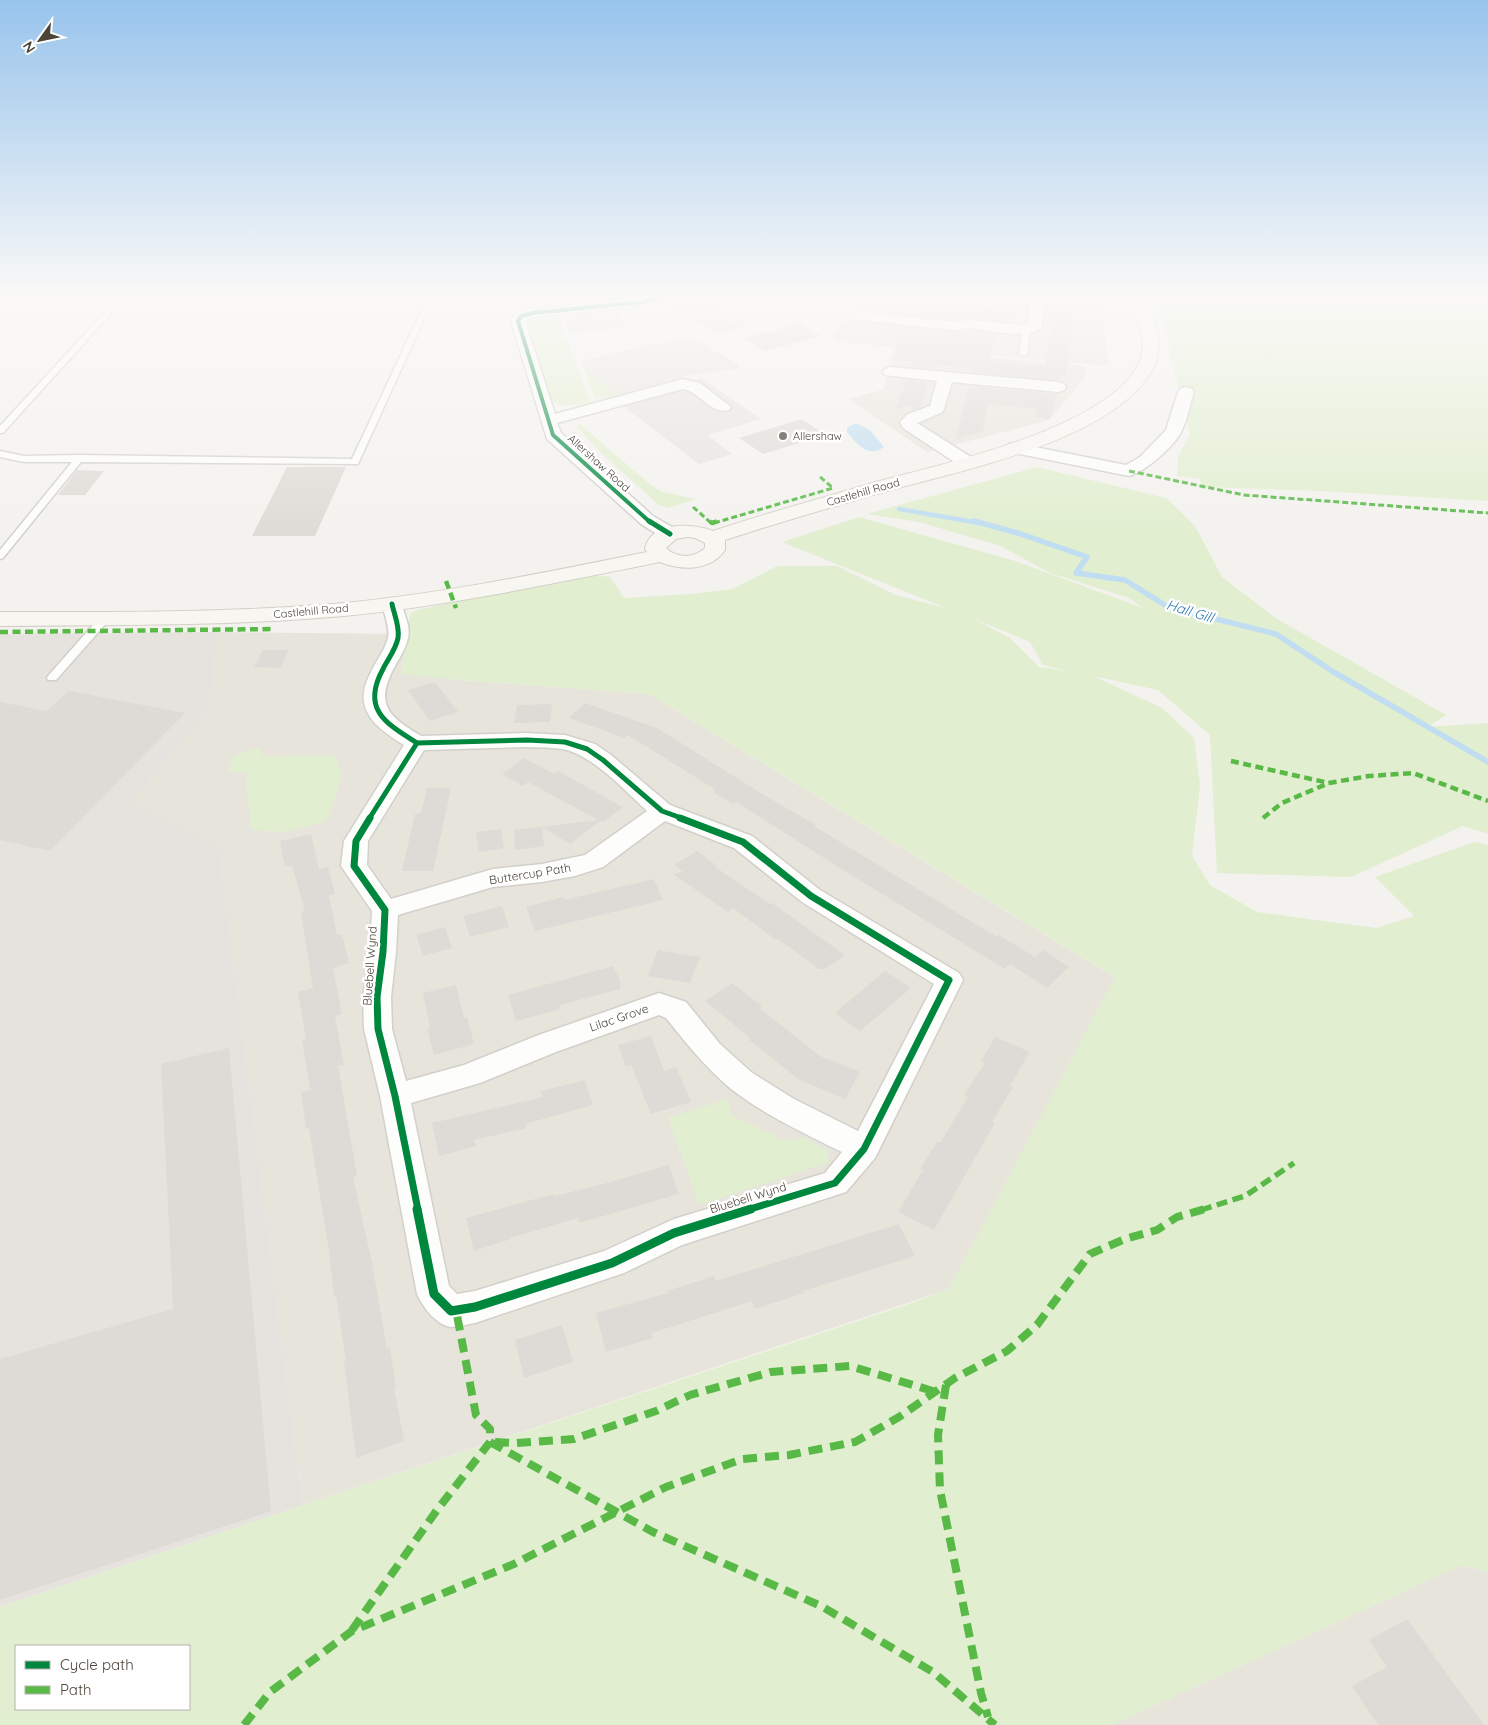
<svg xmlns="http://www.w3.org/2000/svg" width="1488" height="1725" viewBox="0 0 1488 1725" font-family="Quicksand,sans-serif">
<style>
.residential{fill:#e7e4dc}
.industrial{fill:#e6e2de}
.green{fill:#e1eecf;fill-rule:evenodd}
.parking{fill:#e6e3df}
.water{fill:#c0ddf1}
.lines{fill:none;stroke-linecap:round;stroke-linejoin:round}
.stream-far1{stroke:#c0ddf1;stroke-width:4.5}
.stream{stroke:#c0ddf1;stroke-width:5.5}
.building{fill:#dedbd6}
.lane-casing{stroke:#d2d0cb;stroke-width:3}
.street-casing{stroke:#d2d0cb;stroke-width:3}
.secondary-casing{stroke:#d3cfc5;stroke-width:2}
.lane{fill:#fdfdfc;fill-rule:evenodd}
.street{fill:#fdfdfc;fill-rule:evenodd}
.secondary{fill:#f7f6f1;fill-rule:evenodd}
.quiet-far3{stroke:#58b947;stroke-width:3;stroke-dasharray:6 3;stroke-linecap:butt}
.quiet-far2{stroke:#58b947;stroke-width:4.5;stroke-dasharray:8 4.5;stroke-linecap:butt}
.quiet-far1{stroke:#58b947;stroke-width:5.5;stroke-dasharray:11 5.5;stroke-linecap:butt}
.quiet{stroke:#58b947;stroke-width:8;stroke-dasharray:14 8;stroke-linecap:butt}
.cycleway-far3-casing{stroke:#fff;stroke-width:5.5}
.cycleway-far2-casing{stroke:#fff;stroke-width:8}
.cycleway-far1-casing{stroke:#fff;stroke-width:10}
.cycleway-casing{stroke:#fff;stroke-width:12}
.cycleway-far3{stroke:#00873e;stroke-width:4}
.cycleway-far2{stroke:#00873e;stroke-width:5}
.cycleway-far1{stroke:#00873e;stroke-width:7}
.cycleway{stroke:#00873e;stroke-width:9}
.poi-dot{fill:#868178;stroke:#fff;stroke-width:2}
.labels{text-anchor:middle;stroke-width:5;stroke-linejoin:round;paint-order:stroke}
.far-poi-label{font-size:11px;fill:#4b4439;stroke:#fff;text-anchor:start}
.far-street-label{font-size:11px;fill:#4b4439;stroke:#fff}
.street-label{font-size:12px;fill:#4b4439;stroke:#fff}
.water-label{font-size:14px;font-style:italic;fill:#2e7ab2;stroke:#fff}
</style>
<rect width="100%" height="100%" fill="#f4f2ee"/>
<!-- residential -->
<g class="residential">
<polygon points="858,297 1099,297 1109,366 839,342 833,335 857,306"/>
<polygon points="694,339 738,364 739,368 686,376 619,395 585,373 582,361 646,345"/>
<polygon points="894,348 1086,366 1084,379 1049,420 927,452 848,399 884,389"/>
<polygon points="218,632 408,634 401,673 461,680 649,694 1116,978 949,1289 303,1505 219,848 131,802 210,708"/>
<polygon points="1462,1565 1488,1572 1488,1725 1112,1725"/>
</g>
<!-- industrial -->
<polygon class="industrial" points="218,632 210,708 131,802 219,847 303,1505 0,1607 0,634"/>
<!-- green -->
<g class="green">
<polygon points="1150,297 1488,297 1488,501 1320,491 1202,487 1200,479 1177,476 1178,457 1190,434 1160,312"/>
<polygon points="556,312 591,403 562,406 552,402 526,322 527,318"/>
<polygon points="585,373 619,395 604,399 595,398"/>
<polygon points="580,424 647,482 662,492 696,499 668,508 659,505 598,450 576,426"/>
<path d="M1037 467 1166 498 1195 526 1222 577 1277 619 1446 715 1427 727 1488 723V834L1463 826 1351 877 1217 873 1210 735 1158 690 1093 676 1162 708 1194 738 1200 785 1192 856 1210 885 1257 912 1376 928 1414 916 1375 877 1474 842 1488 845V1572L1462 1565 1112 1725H0V1607L303 1505 900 1307 949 1289 1115 977 649 694 461 680 401 674 410 614 417 610 586 574 610 577 624 598 691 594 733 589 777 566H837L895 595 946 608 782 542 859 517 1015 561 1143 608 1129 598 1050 573 1001 546 919 522 867 514ZM972 618 1030 642 1043 665 1067 671 1039 667 1010 638ZM16 1646H189V1709H16Z"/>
<polygon points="258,748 264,757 334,755 342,774 333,804 325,822 284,832 251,830 246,779 248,772 227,771 234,756"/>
<polygon points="727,1099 733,1116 784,1140 804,1138 827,1150 829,1162 699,1205 668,1118"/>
</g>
<!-- parking -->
<g class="parking">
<polygon points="657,297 699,297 731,317 724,319 725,321 736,322 746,319 755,324 715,334"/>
<polygon points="615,307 625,328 570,333 561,312"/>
<polygon points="701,378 761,419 707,435 732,454 699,464 623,406 671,393 665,388"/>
</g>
<!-- water -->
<path class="water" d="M856 423 870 430 884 447C869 458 857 445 847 432V428Z"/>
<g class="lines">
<!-- stream-far1 -->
<polyline class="stream-far1" points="899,509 979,523"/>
<!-- stream -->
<polyline class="stream" points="974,521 1018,533 1087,557 1076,573 1125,580 1168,607 1276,634 1332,671 1488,762"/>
</g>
<!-- building -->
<g class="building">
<polygon points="896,297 959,297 957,305 994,308 997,297 1018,297 1013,318 1000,317 999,321 969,318 954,320 889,313"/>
<polygon points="1056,297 1077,297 1066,377 1061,376 1060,381 972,372 973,368 936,365 934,369 912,367 914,362 893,360 900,340 879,338 885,324 954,332 970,330 996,334 989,361 1045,366"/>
<polygon points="799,324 821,336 765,351 744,338"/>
<polygon points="907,379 929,382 920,408 915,410 909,406 895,410"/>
<polygon points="969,386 1057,394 1050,419 1036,416 1037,409 988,404 983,431 956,439"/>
<polygon points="802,419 826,435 763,454 739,438"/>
<polygon points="287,467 346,467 315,536 252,536"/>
<polygon points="77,470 104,471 85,495 58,495"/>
<polygon points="263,650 289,650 280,668 254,667"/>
<polygon points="435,682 458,712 430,721 408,690"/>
<polygon points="69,691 185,713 50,851 0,840 0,702 47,711"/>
<polygon points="585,703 657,728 764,795 816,825 814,826 997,937 999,935 1035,957 1043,950 1069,967 1047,988 1010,964 1005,969 848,873 736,802 733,804 713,792 716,790 628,735 625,738 569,718"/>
<polygon points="552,704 550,722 514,723 517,705"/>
<polygon points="524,758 554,774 558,771 623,807 603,822 600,821 570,844 542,827 544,846 515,850 514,830 598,820 528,782 523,786 502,774"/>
<polygon points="427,788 451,788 433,871 402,871 415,814 421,813"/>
<polygon points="501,829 504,848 479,852 476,832"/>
<polygon points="311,834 319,869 328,867 335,894 329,896 337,935 342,934 349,963 333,968 342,1014 335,1016 344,1065 338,1066 357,1176 353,1177 372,1263 387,1349 390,1348 396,1388 394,1388 404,1441 356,1458 344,1361 346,1360 336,1296 334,1297 329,1251 309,1128 306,1129 301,1092 310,1090 302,1040 306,1039 298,992 313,988 301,912 305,911 292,865 285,867 280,841"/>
<polygon points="697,851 717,866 715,867 770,904 772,903 845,955 825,969 819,969 778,939 776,940 733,908 728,912 673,874 683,872 674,865"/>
<polygon points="654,879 663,900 535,931 526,907 563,897 564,900"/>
<polygon points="502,906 509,927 470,937 463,916"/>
<polygon points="445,927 452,948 423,956 416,935"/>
<polygon points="658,950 700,957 690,983 648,976"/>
<polygon points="613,966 620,981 620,989 560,1005 561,1009 516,1021 508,995"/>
<polygon points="885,971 911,988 860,1031 835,1013"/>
<polygon points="732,983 762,1006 759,1008 820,1056 860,1072 845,1099 798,1079 748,1039 750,1038 705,1001"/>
<polygon points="456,985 464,1018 467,1017 474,1044 434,1055 427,1028 430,1027 423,993"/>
<polygon points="651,1036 664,1071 676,1067 691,1102 651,1114 631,1065 626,1067 618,1045"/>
<polygon points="995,1037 1030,1052 1010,1086 1013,1087 992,1122 995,1123 934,1230 898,1212 923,1170 920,1169 937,1142 940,1143 968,1097 964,1095 985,1063 981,1061"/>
<polygon points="229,1048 271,1511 0,1600 0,1359 173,1309 161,1064"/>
<polygon points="585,1080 593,1105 525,1124 526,1128 474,1140 476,1146 439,1156 432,1123 543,1097 541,1091"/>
<polygon points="669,1165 679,1194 579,1223 578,1218 510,1238 511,1239 474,1251 466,1218 554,1194 555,1196 603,1184"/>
<polygon points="899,1224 915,1256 803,1291 804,1293 755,1309 752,1301 652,1333 653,1338 606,1352 596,1313 668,1293 667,1291 714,1276 716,1281"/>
<polygon points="562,1325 573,1362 524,1378 515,1340"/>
<polygon points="1407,1619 1484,1725 1378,1725 1352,1686 1387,1667 1369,1640"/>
</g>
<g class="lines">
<!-- lane casing -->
<g class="lane-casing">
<g id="lane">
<polygon points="119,297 126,297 3,433 0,433 0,426"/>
<polygon points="326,297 434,297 358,464 81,462 3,558 0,559 0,550 72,462 24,462 0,457 0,451 24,456 80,455 352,459 427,299 329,299"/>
<polygon points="1023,328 1030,330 1027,354 1023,356 1019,354"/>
<polygon points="105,615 109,616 109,620 56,680 48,680 47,678 48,676 101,616"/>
</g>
</g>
<!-- street casing -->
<g class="street-casing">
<g id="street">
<path d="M646 297H669L667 300 642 306 533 317 525 321 555 414 683 379 700 383 731 407 729 410C711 415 700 392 683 389L557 423 561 433 653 516 677 530 679 534 677 538 670 540 663 538 641 524 547 439 511 321 516 313 533 309Z"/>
<path d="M1030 297H1044L1042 326C1030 342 988 329 970 328 965 328 959 330 954 330L861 320 856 319 854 316 856 313 861 312 954 322 969 320 1024 325 1028 324Z"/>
<polygon points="890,367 1058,382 1064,384 1066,387 1064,390 1058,392 952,382 943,412 917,423 974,459 977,463 974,467 968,468 962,467 903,428 900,422 908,414 930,406 937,381 885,375 882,372 885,369"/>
<path d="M1186 387 1192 389 1194 392C1190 404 1188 418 1182 430 1176 445 1145 472 1129 476L1015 453 1009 452 1007 448 1009 444 1015 443 1126 465 1140 457 1166 430 1178 392 1180 389Z"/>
<path d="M392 598 399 600 402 604C404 615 411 627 408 638 406 648 400 657 395 666 374 704 388 716 421 736L527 733 565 735 595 744 611 755 670 805 752 836 820 890 959 973 963 980 875 1158 846 1192 682 1245 624 1273 475 1323C468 1324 458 1327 451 1327 436 1325 423 1307 417 1294L380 1096 364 1029 363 997 370 952 372 911 341 866 344 841 404 745C375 727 351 709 371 672 376 661 385 650 388 638 390 627 384 614 382 604L385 600ZM527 747C539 748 551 747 562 749 592 754 625 791 647 811L585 855 542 864 493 869 391 899 367 865 368 841 424 750ZM665 821 734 848 802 902 934 984 858 1131 794 1099 751 1072 720 1044 686 1002 659 993 536 1036 464 1065 406 1081 392 1029 391 997 396 952 398 915 493 887 542 882 575 876 603 867ZM659 1015 666 1018C686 1043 705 1067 730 1088 764 1115 804 1133 842 1152L825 1173 674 1219 604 1251 475 1291 457 1294 449 1286 411 1103 480 1083 556 1052Z"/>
</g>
</g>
<!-- secondary casing -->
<g class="secondary-casing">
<path id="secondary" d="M1128 297H1144C1156 320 1166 348 1151 372 1111 440 963 470 891 490 836 506 780 522 725 540V550C711 571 682 571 660 562 555 583 450 606 344 616 229 626 115 625 0 626V612C115 612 230 613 344 603 447 593 547 572 647 552L645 549C650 521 693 523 713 531 767 513 822 498 876 482 945 463 1096 431 1136 369 1150 347 1139 318 1128 297ZM687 537 695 538 705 543V548C693 559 677 558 666 548L676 539Z"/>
</g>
<!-- lane -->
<use href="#lane" class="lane"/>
<!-- street -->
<use href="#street" class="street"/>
<!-- secondary -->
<use href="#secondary" class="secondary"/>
<!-- quiet-far3 -->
<g class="quiet-far3">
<polyline points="1129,471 1244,495 1488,513"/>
<polyline points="693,507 711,523"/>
<polyline points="714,523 833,488 819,476"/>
</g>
<!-- quiet-far2 -->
<g class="quiet-far2">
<polyline points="710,521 712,523 718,521"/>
<polyline points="446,581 456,608"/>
<polyline points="0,632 275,629"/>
<polyline points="1231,761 1329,783"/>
<polyline points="1263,818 1282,803 1329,783 1369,776 1413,773 1488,801"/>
</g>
<!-- quiet-far1 -->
<polyline class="quiet-far1" points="1201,1210 1245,1196 1294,1163"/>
<!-- quiet -->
<g class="quiet">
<polyline points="946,1385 938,1435 940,1490 981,1693 988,1717"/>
<polyline points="490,1442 653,1532 821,1606 933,1672 995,1725"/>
<polyline points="495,1442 516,1443 574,1439 656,1411 690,1395 771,1372 850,1366 936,1392"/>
<polyline points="352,1630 437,1510 490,1442 490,1429 476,1415 456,1310"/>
<polyline points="244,1725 270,1692 352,1631 514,1564 666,1487 742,1459 789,1455 855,1442 899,1417 955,1378 1007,1351 1037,1325 1090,1254 1125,1239 1157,1230 1177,1217 1205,1209"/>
</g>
<!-- cycleway-far3 casing -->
<g class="cycleway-far3-casing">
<polyline id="cycleway-far3" points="651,523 553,435 518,321 521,316 533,313 642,302 662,297"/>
</g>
<!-- cycleway-far2 casing -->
<g class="cycleway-far2-casing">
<g id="cycleway-far2">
<polyline points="649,521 670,534"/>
<path d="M392 604C394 614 400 627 398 638 396 649 388 659 383 669 361 709 385 723 417 743"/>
<polyline points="417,743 527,740 565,742 587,749 603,760 662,811 684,819"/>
<polyline points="369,819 417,743"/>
</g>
</g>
<!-- cycleway-far1 casing -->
<g class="cycleway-far1-casing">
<g id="cycleway-far1">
<polyline points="370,818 356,841 354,866 385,910 383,952 377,997 378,1029 395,1096 418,1210"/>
<polyline points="680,818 743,842 811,896 949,980 864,1149 835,1183 747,1210"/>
</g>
</g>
<!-- cycleway casing -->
<g class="cycleway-casing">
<polyline id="cycleway" points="417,1209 434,1294 451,1311 475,1307 612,1263 674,1233 751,1209"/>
</g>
<!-- cycleway-far3 -->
<use href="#cycleway-far3" class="cycleway-far3"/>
<!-- cycleway-far2 -->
<use href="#cycleway-far2" class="cycleway-far2"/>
<!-- cycleway-far1 -->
<use href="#cycleway-far1" class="cycleway-far1"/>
<!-- cycleway -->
<use href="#cycleway" class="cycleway"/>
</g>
<!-- sky -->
<linearGradient id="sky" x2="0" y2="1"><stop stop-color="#98c4ec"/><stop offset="0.55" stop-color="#faf9f7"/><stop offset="1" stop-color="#faf9f7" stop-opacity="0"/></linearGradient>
<rect width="1488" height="538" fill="url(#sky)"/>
<!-- markers -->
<circle class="poi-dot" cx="783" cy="436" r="5"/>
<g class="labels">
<!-- far-poi labels -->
<g class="far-poi-label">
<text x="793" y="440">Allershaw</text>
</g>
<!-- far-street labels -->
<g class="far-street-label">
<text transform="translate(599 463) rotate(42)" y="4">Allershaw Road</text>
<text transform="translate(863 492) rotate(-16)" y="4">Castlehill Road</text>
<text transform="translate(311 611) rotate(-5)" y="4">Castlehill Road</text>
</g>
<!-- street labels -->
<g class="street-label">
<text transform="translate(530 874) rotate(-9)" y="4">Buttercup Path</text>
<text transform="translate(370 966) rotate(-86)" y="4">Bluebell Wynd</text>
<text transform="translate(619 1018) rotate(-19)" y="4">Lilac Grove</text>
<text transform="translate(748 1198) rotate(-17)" y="4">Bluebell Wynd</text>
</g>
<!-- water labels -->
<g class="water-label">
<text transform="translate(1190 611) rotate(17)" y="5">Hall Gill</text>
</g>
</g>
<!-- legend -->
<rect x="15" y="1645" width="175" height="65" fill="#ffffff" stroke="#b7b4b0"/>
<rect x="25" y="1661" width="25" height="8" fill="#00873e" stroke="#b7b4b0"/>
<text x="60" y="1670" font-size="15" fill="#4b4439">Cycle path</text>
<rect x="25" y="1686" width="25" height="8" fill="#58b947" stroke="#b7b4b0"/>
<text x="60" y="1695" font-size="15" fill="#4b4439">Path</text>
<!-- north arrow -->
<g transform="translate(40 40) rotate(237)" stroke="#ffffff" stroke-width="4" paint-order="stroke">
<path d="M0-4L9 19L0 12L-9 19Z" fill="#4b4439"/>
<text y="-8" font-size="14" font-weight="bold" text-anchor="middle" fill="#4b4439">N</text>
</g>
</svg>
